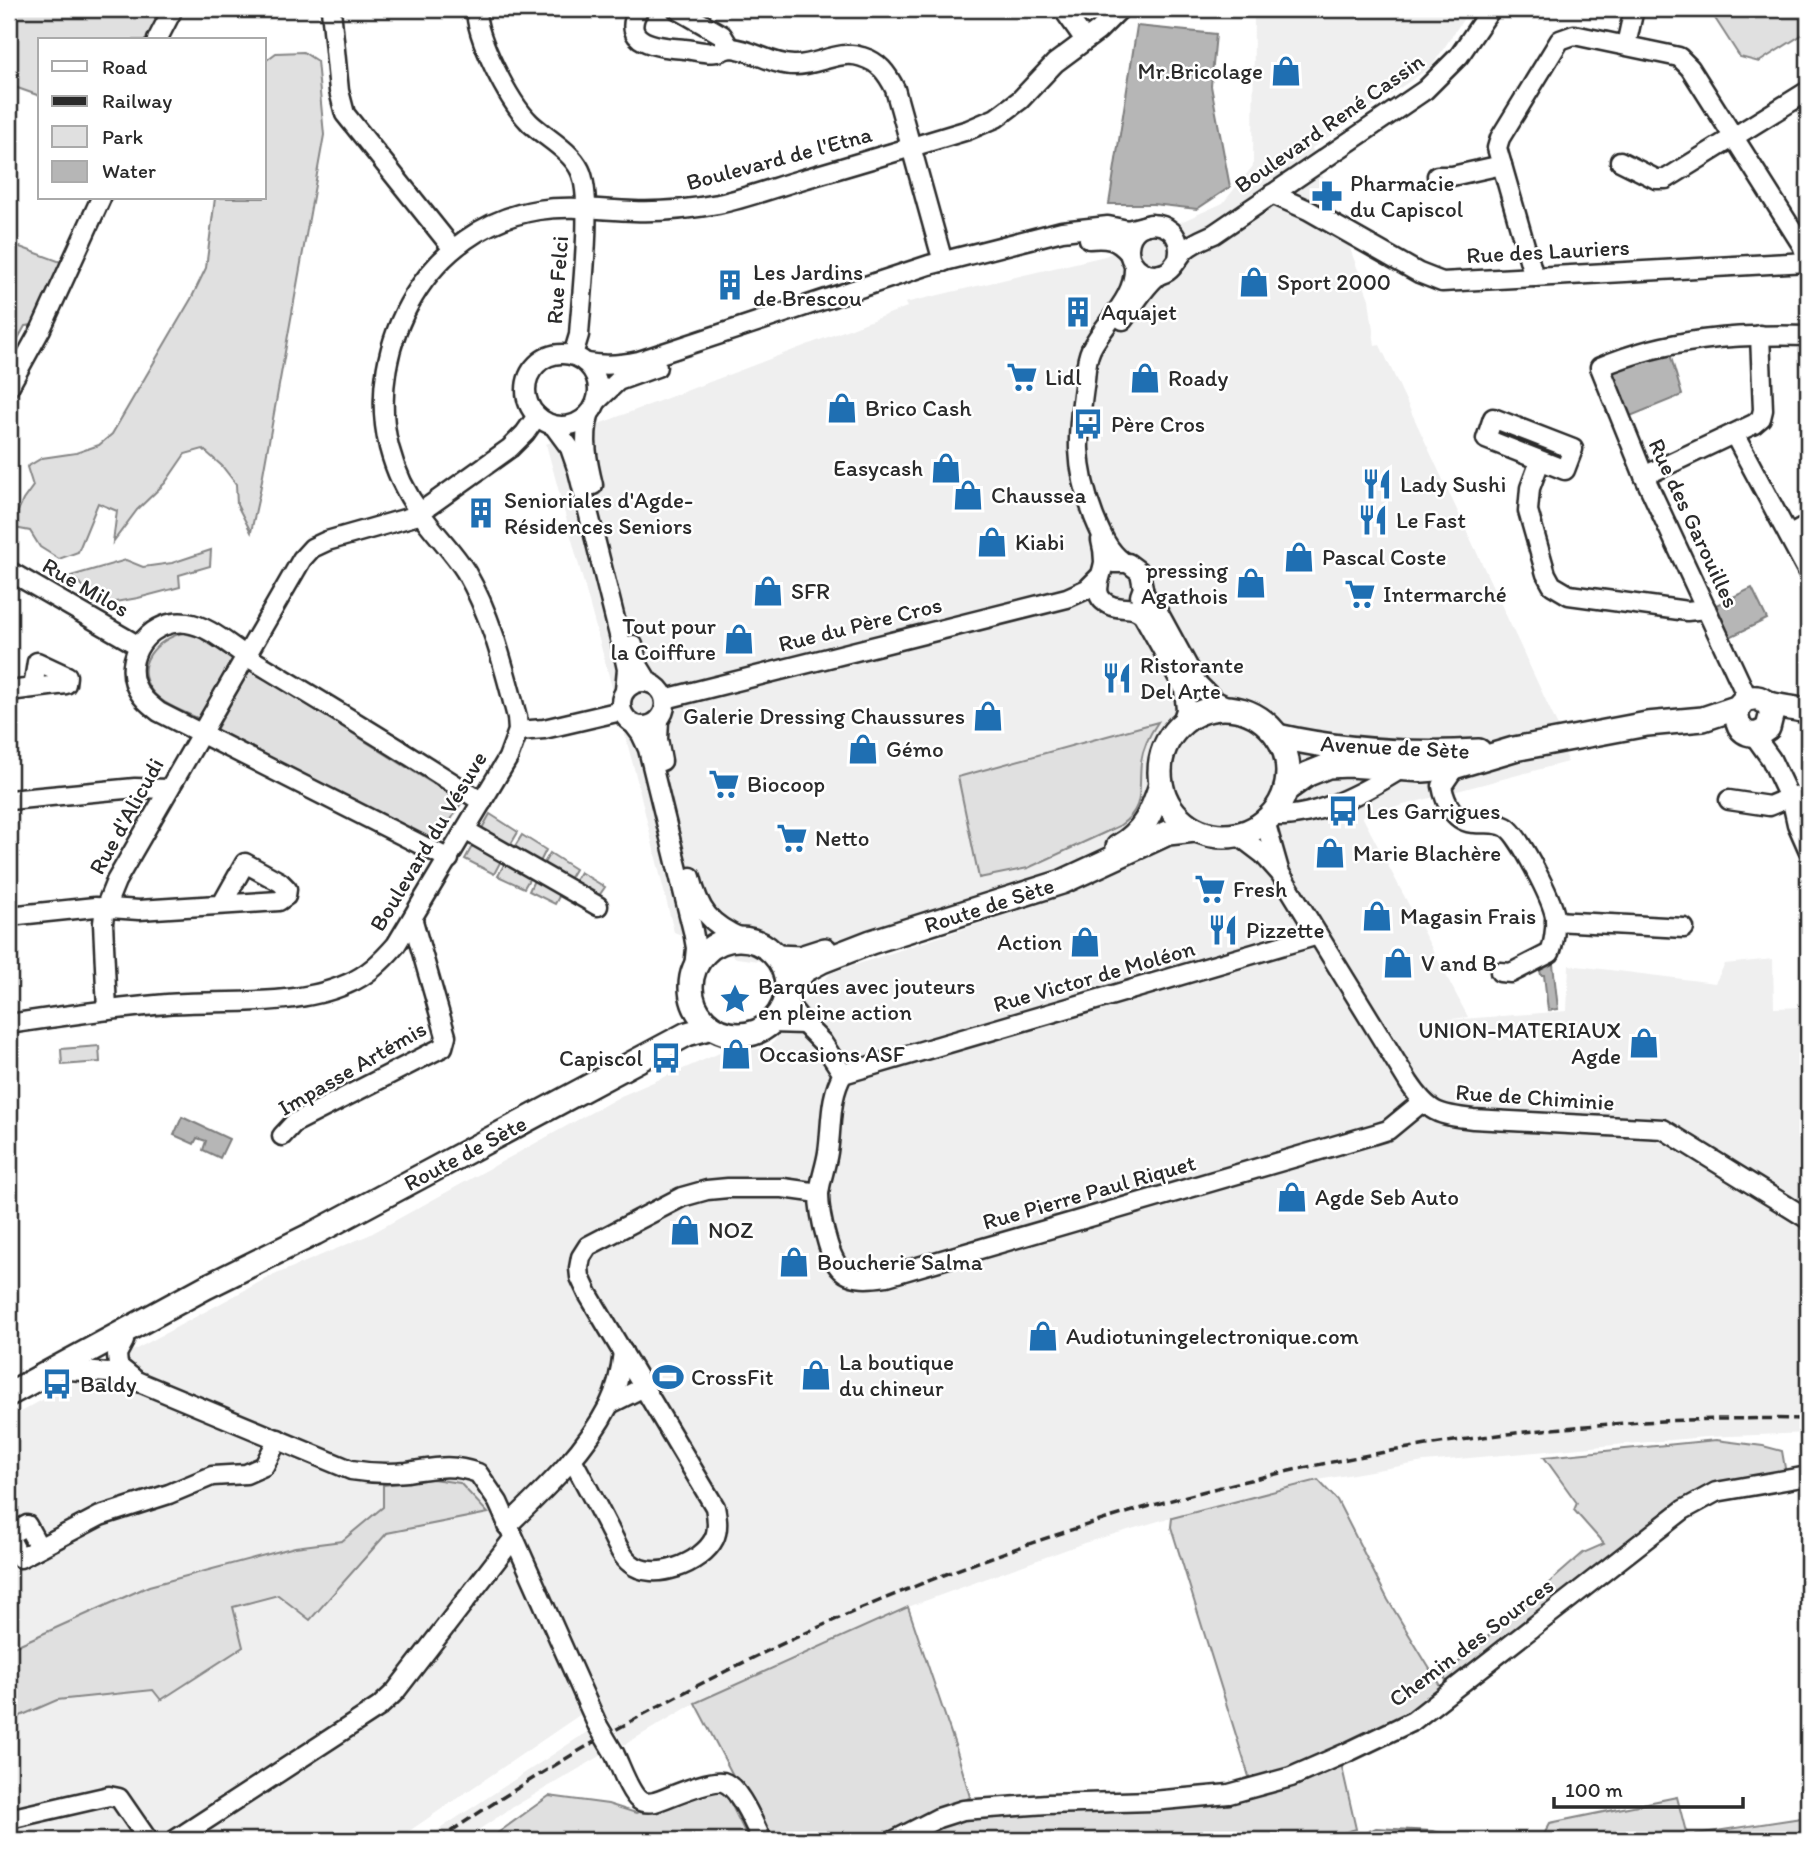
<svg xmlns="http://www.w3.org/2000/svg" width="1817" height="1849" viewBox="0 0 1817 1849" font-family="Itim,sans-serif">
<style>
.built{fill:#efefef}
.green{fill:#e0e0e0;stroke:#868686;stroke-width:2}
.water{fill:#b6b6b6;stroke:#7e7e7e;stroke-width:2}
.lines{fill:none;stroke-linecap:round;stroke-linejoin:round}
.minor-casing{stroke:#2b2b2b;stroke-width:23}
.major-casing{stroke:#2b2b2b;stroke-width:28}
.minor{stroke:#fff;stroke-width:18}
.major{stroke:#fff;stroke-width:23}
.rail{stroke:#2b2b2b;stroke-width:3.5;stroke-dasharray:10 5;stroke-linecap:butt}
.minor-bridge-casing{stroke:#2b2b2b;stroke-width:23;stroke-linecap:butt}
.minor-bridge{stroke:#fff;stroke-width:18}
.labels{text-anchor:middle;stroke-width:5;stroke-linejoin:round;paint-order:stroke}
.poi-label{font-size:23px;fill:#2b2b2b;stroke:#fff;text-anchor:start}
.street-label{font-size:23px;fill:#2b2b2b;stroke:#fff}
</style>
<rect width="100%" height="100%" fill="#fff"/>
<filter id="ink" filterUnits="userSpaceOnUse"><feTurbulence type="fractalNoise" baseFrequency=".0143" numOctaves="2"/><feDisplacementMap in="SourceGraphic" scale="14" xChannelSelector="R" yChannelSelector="G"/><feConvolveMatrix kernelMatrix="1 2 1 2 8 2 1 2 1" color-interpolation-filters="sRGB"/></filter>
<g filter="url(#ink)">
<!-- built -->
<g class="built">
<polygon points="1254,9 1470,9 1432,66 1312,148 1369,299 1375,346 1380,345 1561,733 1567,762 1362,816 1468,1017 1436,1021 1567,1011 1569,965 1715,983 1725,964 1773,959 1774,1008 1808,1007 1808,1433 1705,1437 1424,1462 1318,1480 1162,1520 1084,1543 908,1607 695,1703 624,1745 609,1720 581,1714 396,1840 9,1840 9,1721 57,1700 154,1690 161,1699 233,1607 278,1595 359,1567 387,1533 487,1512 383,1486 383,1507 342,1541 295,1547 149,1586 9,1649 9,1418 267,1278 369,1235 621,1096 722,1052 769,1048 807,997 831,973 1030,907 797,966 737,958 674,932 635,772 546,444 907,307 905,303 1105,256 1223,203 1253,166"/>
<polygon points="590,1730 604,1754 510,1809 463,1840 423,1840"/>
</g>
<!-- green -->
<g class="green">
<polygon points="9,9 173,9 159,40 40,40 40,96 9,85"/>
<polygon points="1709,9 1805,9 1808,14 1808,31 1759,62 1740,57"/>
<polygon points="303,52 317,61 324,135 260,491 251,532 237,505 236,484 222,466 203,449 185,454 165,483 137,510 113,542 117,511 98,503 78,552 59,559 40,547 30,531 9,527 9,521 13,522 23,500 33,486 27,467 42,458 76,453 99,445 112,434 191,299 206,268 215,198 264,198 264,62 276,53"/>
<polygon points="9,243 61,262 33,325 25,326 9,355"/>
<polygon points="211,550 210,566 179,575 180,587 138,598 104,604 71,576 126,560 143,567 172,563"/>
<path d="M183 633 199 637 234 660 200 719C184 712 163 705 152 691 132 664 157 639 183 633Z"/>
<polygon points="250,669 462,802 437,842 216,730"/>
<path d="M1158 722C1149 735 1143 747 1141 762 1138 790 1146 808 1119 826L1028 868 979 878 958 777Z"/>
<polygon points="490,814 518,832 508,849 480,832"/>
<polygon points="522,835 546,850 538,866 512,851"/>
<polygon points="475,841 503,857 494,874 465,859"/>
<polygon points="550,853 575,869 567,883 541,868"/>
<polygon points="507,859 532,874 524,888 498,876"/>
<polygon points="580,872 605,887 596,900 572,886"/>
<polygon points="536,876 562,891 555,904 529,891"/>
<polygon points="99,1046 100,1062 62,1065 61,1049"/>
<polygon points="1716,1440 1763,1446 1782,1451 1786,1474 1729,1482 1449,1685 1443,1676 1583,1553 1604,1544 1574,1510 1577,1503 1544,1457"/>
<polygon points="433,1479 460,1483 488,1513 387,1533 310,1620 278,1595 233,1607 243,1647 161,1700 153,1690 57,1700 9,1721 9,1649 149,1586 295,1547 342,1541 383,1507 383,1485"/>
<polygon points="1318,1480 1337,1500 1388,1600 1442,1689 1407,1716 1286,1773 1251,1783 1171,1527 1172,1518"/>
<polygon points="908,1607 956,1748 970,1797 950,1809 878,1840 767,1840 695,1703"/>
<polygon points="1341,1763 1356,1829 1319,1840 913,1840 951,1821 970,1816 1130,1808"/>
<polygon points="714,1786 726,1794 749,1840 488,1840 549,1796 608,1804 636,1813"/>
<polygon points="1677,1797 1688,1840 1541,1840 1550,1823"/>
<polygon points="1808,1817 1808,1840 1696,1840 1696,1834"/>
</g>
<!-- water -->
<g class="water">
<polygon points="1137,26 1216,34 1211,86 1230,187 1197,209 1153,204 1109,204"/>
<path d="M1670 354 1682 395 1628 417C1621 401 1604 381 1619 366Z"/>
<polygon points="1752,588 1767,619 1730,637 1716,605"/>
<polygon points="1553,964 1558,1009 1548,1010 1544,975 1541,975 1540,970"/>
<polygon points="182,1117 229,1139 220,1158 203,1150 206,1141 197,1138 194,1144 174,1135"/>
<polygon points="1376,1828 1432,1831 1478,1840 1350,1840"/>
</g>
<g class="lines">
<!-- minor casing -->
<g class="minor-casing">
<g id="minor">
<polyline points="331,9 339,91 345,114 453,249"/>
<path d="M476 9C476 38 509 102 530 123 546 138 570 150 580 170 594 198 581 300 579 335L573 355"/>
<path d="M639 9C618 45 661 47 685 49 695 50 707 54 717 52 722 51 727 48 732 48 753 50 772 65 794 65 817 66 839 49 862 57 879 62 887 73 895 89L943 262"/>
<polyline points="677,9 722,35 730,48"/>
<polyline points="1063,9 1085,40"/>
<polyline points="157,40 173,9"/>
<polyline points="1626,45 1634,9"/>
<polyline points="1620,161 1656,179 1666,179 1808,91"/>
<polyline points="1437,176 1452,176 1502,165"/>
<polyline points="1272,194 1308,210 1419,273 1442,282 1808,262"/>
<path d="M1089 239C1107 237 1117 239 1129 253"/>
<path d="M1178 259C1187 218 1131 212 1129 248 1128 268 1151 282 1168 271 1175 266 1179 256 1185 250 1192 243 1205 238 1214 234L1425 90 1459 56 1491 9"/>
<polyline points="1534,277 1497,148 1500,138 1560,40 1574,35 1679,57 1690,68 1802,245 1808,261"/>
<path d="M1123 320C1134 305 1145 285 1160 274"/>
<circle cx="562" cy="390" r="36"/>
<path d="M587 363C605 366 621 365 639 361L929 265 1062 231 1108 226 1128 230 1151 224"/>
<polyline points="9,387 41,329 101,198"/>
<polyline points="597,401 618,381 657,367"/>
<path d="M589 415C583 439 587 461 593 485"/>
<polygon points="1493,418 1573,449 1565,470 1486,439"/>
<polyline points="553,425 570,448 578,471 623,651 627,669 625,690"/>
<polyline points="1734,434 1808,572"/>
<polyline points="1540,461 1530,488 1528,511 1546,574 1552,585 1569,595 1687,611 1706,609"/>
<polyline points="1644,476 1754,424 1761,418 1763,410 1760,335"/>
<polyline points="1789,536 1808,525"/>
<path d="M1101 540C1103 547 1104 555 1104 562 1102 578 1088 597 1112 606 1124 610 1134 605 1143 615L1184 688 1186 710 1181 725"/>
<path d="M1123 562C1108 551 1101 534 1094 517 1074 465 1077 434 1085 380 1086 369 1086 360 1091 349 1105 321 1136 299 1134 265"/>
<polyline points="1113,563 1128,563 1140,572 1143,588 1140,596"/>
<polyline points="9,571 139,646"/>
<polyline points="1143,588 1144,594 1156,608 1197,683 1214,700 1230,708"/>
<polyline points="633,645 638,665 649,683"/>
<circle cx="643" cy="704" r="22"/>
<polyline points="9,691 66,684 67,676 37,662 33,688"/>
<polyline points="665,699 1067,598 1087,589 1098,578"/>
<path d="M1748 699 1644 476 1600 367C1668 338 1736 334 1808 336"/>
<polyline points="659,720 658,739 662,761"/>
<polyline points="635,726 641,734 648,749 693,931 696,948 694,968"/>
<polyline points="518,731 544,729 621,711"/>
<polyline points="1753,734 1771,759 1787,793 1797,799 1808,801"/>
<path d="M1455 767 1442 786C1445 803 1455 823 1475 823 1486 824 1495 821 1506 827 1520 835 1552 900 1555 916 1556 927 1554 943 1550 953L1511 973 1500 972"/>
<polyline points="9,800 135,788 168,789"/>
<polyline points="1729,800 1769,806 1791,797 1797,824 1808,849"/>
<path d="M1272 816C1318 818 1364 792 1401 769"/>
<polyline points="1265,821 1279,870"/>
<polyline points="465,830 598,906"/>
<path d="M1238 835 1263 854 1280 873 1409 1083C1429 1113 1438 1115 1473 1119L1663 1129 1808 1219"/>
<path d="M449 859 159 712C149 704 140 697 135 684 124 651 154 618 187 623 210 626 232 648 251 659 329 706 406 752 482 802"/>
<path d="M691 877C699 911 710 924 741 938"/>
<polyline points="9,916 95,907 139,910 279,901 286,896 287,889 280,882 245,863 222,904"/>
<polyline points="1555,921 1684,928"/>
<path d="M1318 935 843 1074C829 1097 832 1126 828 1152 826 1166 820 1181 819 1194 819 1209 822 1223 826 1237 836 1275 847 1282 887 1276L1375 1134 1388 1130 1422 1102"/>
<polyline points="785,1000 804,1024 822,1042 843,1074"/>
<polyline points="107,1010 103,923 105,908 116,881 302,559 312,548 327,541 415,516 510,448 525,433 537,416"/>
<polyline points="771,1023 804,1024"/>
<path d="M9 1024C62 1016 114 1008 167 1004 223 1000 295 1007 347 984 367 976 382 961 396 945L508 758 518 731 517 717C504 668 492 617 466 572 453 551 435 534 421 514 406 494 395 470 389 447 364 344 430 227 538 210 571 205 601 210 634 211 662 212 691 209 718 204 746 198 773 188 800 180 856 164 912 147 968 130L996 118 1020 100 1055 63 1098 31 1120 9"/>
<polyline points="282,1136 294,1123 443,1047 446,1036 413,921"/>
<polyline points="124,1341 117,1354 118,1366 133,1378"/>
<path d="M69 1370 108 1373 139 1382 351 1470C369 1473 388 1474 407 1472 435 1468 450 1463 478 1473L498 1502 597 1724"/>
<polyline points="610,1404 644,1387"/>
<path d="M572 1459C585 1483 598 1507 610 1531 616 1542 621 1556 630 1563 653 1583 702 1563 714 1539 719 1529 717 1517 715 1507L588 1294 580 1277 579 1268 581 1257 588 1246 682 1197 707 1190 728 1188H783L819 1193"/>
<path d="M507 1526C544 1490 585 1452 609 1405 617 1389 621 1370 623 1352"/>
<polyline points="9,1535 27,1525 39,1547"/>
<polyline points="9,1537 20,1558 100,1516 169,1494 212,1476 246,1474 264,1466 278,1439"/>
<path d="M614 1753C620 1765 629 1792 639 1800 643 1803 649 1803 655 1802 670 1797 709 1779 723 1782 740 1787 754 1825 762 1840"/>
<polyline points="9,1819 109,1796 119,1798 148,1840"/>
<polyline points="175,1840 379,1707 395,1692 513,1539"/>
<polyline points="895,1840 938,1818 963,1810 1047,1804 1153,1801 1229,1794 1291,1777 1346,1753 1413,1721 1683,1510 1716,1492 1808,1476"/>
</g>
</g>
<!-- major casing -->
<g class="major-casing">
<g id="major">
<path d="M1767 702 1772 712 1768 728C1736 753 1723 695 1757 698 1764 699 1760 700 1767 703 1777 707 1790 707 1801 710"/>
<circle cx="1224" cy="772" r="64"/>
<path d="M1277 736C1343 751 1412 755 1479 751"/>
<polyline points="1287,789 1308,774 1328,766 1349,765 1423,770 1450,768 1514,749 1647,724 1703,719 1739,707"/>
<path d="M1118 847C1144 833 1152 812 1161 785"/>
<circle cx="739" cy="987" r="48"/>
<polyline points="777,957 800,958 825,950"/>
<polyline points="787,989 805,970 822,961 871,942 1062,882 1168,833 1195,830"/>
<polyline points="9,1394 206,1287 315,1233 687,1034 712,1027"/>
</g>
</g>
<!-- minor -->
<use href="#minor" class="minor"/>
<!-- major -->
<use href="#major" class="major"/>
<!-- rail -->
<path class="rail" d="M438 1840C838 1568 1322 1409 1808 1419"/>
<!-- minor-bridge casing -->
<g class="minor-bridge-casing">
<polyline id="minor-bridge" points="597,1724 614,1753"/>
</g>
<!-- minor-bridge -->
<use href="#minor-bridge" class="minor-bridge"/>
</g>
</g>
<!-- icons -->
<defs>
<g id="shop-bare" transform="scale(2.415)"><path d="M-5-2.5h2.3a2.7 3.5 0 0 1 5.4 0H5L5.5 6h-11ZM-1.5-2.5h3a1.5 2.3 0 0 0-3 0Z" fill="#1f6fb2" stroke="#fff" stroke-width="2.5" paint-order="stroke"/></g>
<g id="pharmacy-bare" transform="scale(2.415)"><path d="M-2-6h4v4h4v4h-4v4h-4v-4h-4v-4h4Z" fill="#1f6fb2" stroke="#fff" stroke-width="2.5" paint-order="stroke"/></g>
<g id="building-bare" transform="scale(2.415)"><path d="M-4-6H4V6H1V3H-1V6H-4ZM-2.5-4.3h1.7v1.8h-1.7ZM.8-4.3h1.7v1.8H.8ZM-2.5-1h1.7V.8h-1.7ZM.8-1h1.7V.8H.8Z" fill="#1f6fb2" stroke="#fff" stroke-width="2.5" paint-order="stroke"/></g>
<g id="supermarket-bare" transform="scale(2.415)"><path d="M-6-5.5h2.5l.6 2H6L4.5 2H-2.5L-4.4-4H-6ZM-1.5 3.2a1.3 1.3 0 1 0 .1 0ZM3 3.2a1.3 1.3 0 1 0 .1 0Z" fill="#1f6fb2" stroke="#fff" stroke-width="2.5" paint-order="stroke"/></g>
<g id="bus-bare" transform="scale(2.415)"><path d="M-5-6H5V4H4V6H2V4H-2V6H-4V4H-5ZM-3.5-4V0h7V-4ZM-3.5 1.2v1.5H-2V1.2ZM2 1.2v1.5H3.5V1.2Z" fill="#1f6fb2" stroke="#fff" stroke-width="2.5" paint-order="stroke"/></g>
<g id="restaurant-bare" transform="scale(2.415)"><path d="M-5-6h1v4h1v-4h1v4h1v-4h1v5L-1.5 .5V6h-2V.5L-5-1ZM5-6V6H3V1.5H1.5Q1.5-4 5-6Z" fill="#1f6fb2" stroke="#fff" stroke-width="2.5" paint-order="stroke"/></g>
<g id="sight-bare" transform="scale(2.415)"><path d="M0-6L1.8-2.2L6-1.7L2.9 1.2L3.7 5.4L0 3.3L-3.7 5.4L-2.9 1.2L-6-1.7L-1.8-2.2Z" fill="#1f6fb2" stroke="#fff" stroke-width="2.5" paint-order="stroke"/></g>
<g id="stadium-bare" transform="scale(2.415)"><path d="M0-5a6.5 5 0 1 0 0 10a6.5 5 0 1 0 0-10ZM-3.5-1.8h7v3.6h-7Z" fill="#1f6fb2" stroke="#fff" stroke-width="2.5" paint-order="stroke"/></g>
</defs>
<g fill-rule="evenodd">
<use href="#shop-bare" x="1286" y="71"/>
<use href="#pharmacy-bare" x="1327" y="196"/>
<use href="#shop-bare" x="1254" y="282"/>
<use href="#building-bare" x="730" y="285"/>
<use href="#building-bare" x="1078" y="312"/>
<use href="#supermarket-bare" x="1022" y="377"/>
<use href="#shop-bare" x="1145" y="378"/>
<use href="#shop-bare" x="842" y="408"/>
<use href="#bus-bare" x="1088" y="424"/>
<use href="#shop-bare" x="946" y="468"/>
<use href="#restaurant-bare" x="1377" y="484"/>
<use href="#shop-bare" x="968" y="495"/>
<use href="#building-bare" x="481" y="513"/>
<use href="#restaurant-bare" x="1373" y="520"/>
<use href="#shop-bare" x="992" y="542"/>
<use href="#shop-bare" x="1299" y="557"/>
<use href="#shop-bare" x="1251" y="583"/>
<use href="#shop-bare" x="768" y="591"/>
<use href="#supermarket-bare" x="1360" y="594"/>
<use href="#shop-bare" x="739" y="639"/>
<use href="#restaurant-bare" x="1117" y="678"/>
<use href="#shop-bare" x="988" y="716"/>
<use href="#shop-bare" x="863" y="749"/>
<use href="#supermarket-bare" x="724" y="784"/>
<use href="#bus-bare" x="1343" y="811"/>
<use href="#supermarket-bare" x="792" y="838"/>
<use href="#shop-bare" x="1330" y="853"/>
<use href="#supermarket-bare" x="1210" y="889"/>
<use href="#shop-bare" x="1377" y="916"/>
<use href="#restaurant-bare" x="1223" y="930"/>
<use href="#shop-bare" x="1085" y="942"/>
<use href="#shop-bare" x="1398" y="963"/>
<use href="#sight-bare" x="735" y="999"/>
<use href="#shop-bare" x="1644" y="1043"/>
<use href="#shop-bare" x="736" y="1054"/>
<use href="#bus-bare" x="666" y="1058"/>
<use href="#shop-bare" x="1292" y="1197"/>
<use href="#shop-bare" x="685" y="1230"/>
<use href="#shop-bare" x="794" y="1262"/>
<use href="#shop-bare" x="1043" y="1336"/>
<use href="#shop-bare" x="816" y="1375"/>
<use href="#stadium-bare" x="668" y="1377"/>
<use href="#bus-bare" x="57" y="1384"/>
</g>
<g class="labels">
<!-- poi labels -->
<g class="poi-label">
<text x="1263" y="79" text-anchor="end">Mr.Bricolage</text>
<text x="1350" y="191">Pharmacie<tspan x="1350" dy="26">du Capiscol</tspan></text>
<text x="753" y="280">Les Jardins<tspan x="753" dy="26">de Brescou</tspan></text>
<text x="1277" y="290">Sport 2000</text>
<text x="1101" y="320">Aquajet</text>
<text x="1045" y="385">Lidl</text>
<text x="1168" y="386">Roady</text>
<text x="865" y="416">Brico Cash</text>
<text x="1111" y="432">Père Cros</text>
<text x="923" y="476" text-anchor="end">Easycash</text>
<text x="1400" y="492">Lady Sushi</text>
<text x="991" y="503">Chaussea</text>
<text x="504" y="508">Senioriales d'Agde-<tspan x="504" dy="26">Résidences Seniors</tspan></text>
<text x="1396" y="528">Le Fast</text>
<text x="1015" y="550">Kiabi</text>
<text x="1322" y="565">Pascal Coste</text>
<text x="1228" y="578" text-anchor="end">pressing<tspan x="1228" dy="26">Agathois</tspan></text>
<text x="791" y="599">SFR</text>
<text x="1383" y="602">Intermarché</text>
<text x="716" y="634" text-anchor="end">Tout pour<tspan x="716" dy="26">la Coiffure</tspan></text>
<text x="1140" y="673">Ristorante<tspan x="1140" dy="26">Del Arte</tspan></text>
<text x="965" y="724" text-anchor="end">Galerie Dressing Chaussures</text>
<text x="886" y="757">Gémo</text>
<text x="747" y="792">Biocoop</text>
<text x="1366" y="819">Les Garrigues</text>
<text x="815" y="846">Netto</text>
<text x="1353" y="861">Marie Blachère</text>
<text x="1233" y="897">Fresh</text>
<text x="1400" y="924">Magasin Frais</text>
<text x="1246" y="938">Pizzette</text>
<text x="1062" y="950" text-anchor="end">Action</text>
<text x="1421" y="971">V and B</text>
<text x="758" y="994">Barques avec jouteurs<tspan x="758" dy="26">en pleine action</tspan></text>
<text x="1621" y="1038" text-anchor="end">UNION-MATERIAUX<tspan x="1621" dy="26">Agde</tspan></text>
<text x="759" y="1062">Occasions ASF</text>
<text x="643" y="1066" text-anchor="end">Capiscol</text>
<text x="1315" y="1205">Agde Seb Auto</text>
<text x="708" y="1238">NOZ</text>
<text x="817" y="1270">Boucherie Salma</text>
<text x="1066" y="1344">Audiotuningelectronique.com</text>
<text x="839" y="1370">La boutique<tspan x="839" dy="26">du chineur</tspan></text>
<text x="691" y="1385">CrossFit</text>
<text x="80" y="1392">Baldy</text>
</g>
<!-- street labels -->
<g class="street-label">
<text transform="translate(1329 123) rotate(-35)" y="8">Boulevard René Cassin</text>
<text transform="translate(779 158) rotate(-15)" y="8">Boulevard de l'Etna</text>
<text transform="translate(1548 251) rotate(-3)" y="8">Rue des Lauriers</text>
<text transform="translate(557 280) rotate(-86)" y="8">Rue Felci</text>
<text transform="translate(1694 523) rotate(65)" y="8">Rue des Garouilles</text>
<text transform="translate(86 587) rotate(30)" y="8">Rue Milos</text>
<text transform="translate(860 624) rotate(-14)" y="8">Rue du Père Cros</text>
<text transform="translate(1395 747) rotate(3)" y="8">Avenue de Sète</text>
<text transform="translate(126 816) rotate(-61)" y="8">Rue d'Alicudi</text>
<text transform="translate(428 841) rotate(-59)" y="8">Boulevard du Vésuve</text>
<text transform="translate(989 905) rotate(-18)" y="8">Route de Sète</text>
<text transform="translate(1094 976) rotate(-16)" y="8">Rue Victor de Moléon</text>
<text transform="translate(352 1068) rotate(-30)" y="8">Impasse Artémis</text>
<text transform="translate(1535 1097) rotate(4)" y="8">Rue de Chiminie</text>
<text transform="translate(465 1153) rotate(-28)" y="8">Route de Sète</text>
<text transform="translate(1089 1192) rotate(-16)" y="8">Rue Pierre Paul Riquet</text>
<text transform="translate(1471 1642) rotate(-37)" y="8">Chemin des Sources</text>
</g>
</g>
<!-- margin -->
<rect width="1817" height="1849" fill="none" stroke="#fff" stroke-width="35"/>
<rect x="18" y="18" width="1782" height="1814" fill="none" stroke="#2b2b2b" stroke-width="2.5" filter="url(#ink)"/>
<!-- legend -->
<rect x="38" y="38" width="228" height="161" fill="#ffffff" stroke="#aaaaaa" stroke-width="2"/>
<rect x="52" y="61" width="35" height="10" fill="#ffffff" stroke="#aaaaaa" stroke-width="2"/>
<text x="102" y="74" font-size="21" fill="#2b2b2b">Road</text>
<rect x="52" y="96" width="35" height="10" fill="#2b2b2b" stroke="#aaaaaa" stroke-width="2"/>
<text x="102" y="108" font-size="21" fill="#2b2b2b">Railway</text>
<rect x="52" y="126" width="35" height="21" fill="#e0e0e0" stroke="#aaaaaa" stroke-width="2"/>
<text x="102" y="144" font-size="21" fill="#2b2b2b">Park</text>
<rect x="52" y="161" width="35" height="21" fill="#b6b6b6" stroke="#aaaaaa" stroke-width="2"/>
<text x="102" y="178" font-size="21" fill="#2b2b2b">Water</text>
<!-- scale -->
<path d="M1554 1797v10h189v-10" fill="none" stroke="#2b2b2b" stroke-width="3.5"/>
<text x="1565" y="1797" font-size="21" fill="#2b2b2b" stroke="#ffffff" stroke-width="5" paint-order="stroke">100 m</text>
</svg>
